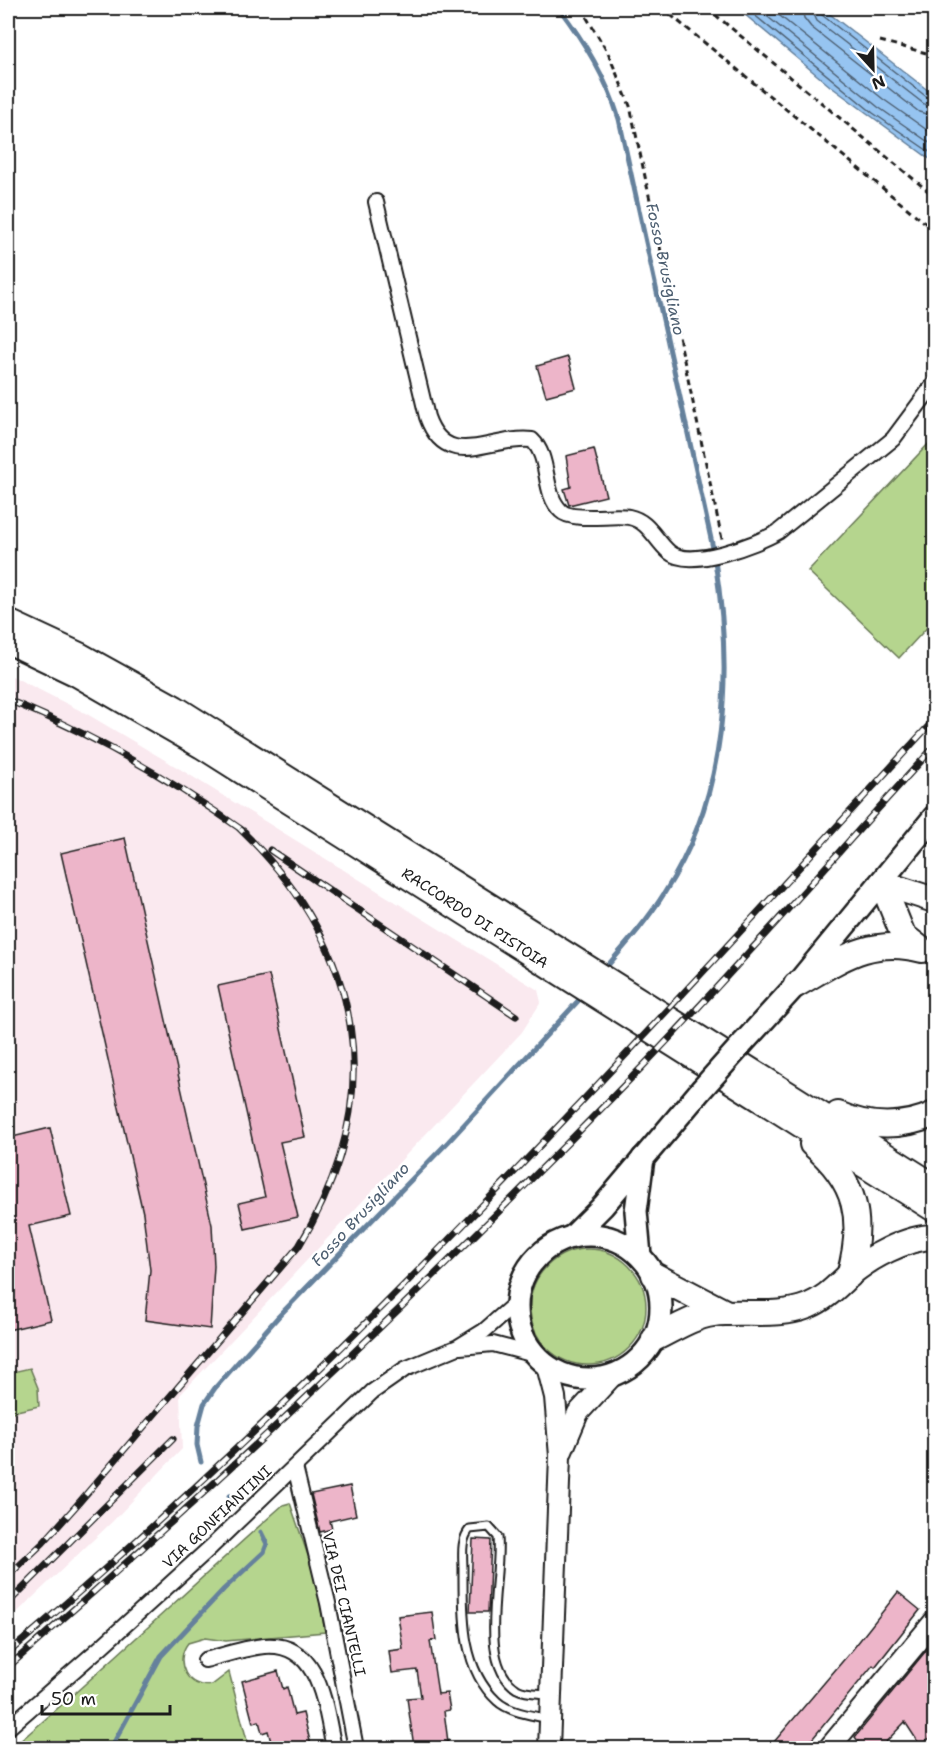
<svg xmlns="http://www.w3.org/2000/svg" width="942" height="1756" viewBox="0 0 942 1756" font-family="'Shantell Sans',sans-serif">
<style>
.built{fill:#fae9ef}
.green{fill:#b5d58e;stroke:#687855;stroke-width:1.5}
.water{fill:#96c4f1;stroke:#65819c;stroke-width:1.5}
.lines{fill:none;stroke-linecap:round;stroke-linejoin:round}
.shore{stroke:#4d5f71;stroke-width:1.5}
.stream{stroke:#65819c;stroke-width:5}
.building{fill:#edb5c9;stroke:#1c1c1c;stroke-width:1.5}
.lane-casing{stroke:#1c1c1c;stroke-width:11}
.street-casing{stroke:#1c1c1c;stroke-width:18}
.secondary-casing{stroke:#1c1c1c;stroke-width:24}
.primary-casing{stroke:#1c1c1c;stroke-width:26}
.highway-casing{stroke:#1c1c1c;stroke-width:28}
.path{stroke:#1c1c1c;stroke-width:3;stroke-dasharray:6 4.5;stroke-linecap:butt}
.lane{stroke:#fff;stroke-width:7}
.street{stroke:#fff;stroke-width:14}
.secondary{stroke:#fff;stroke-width:20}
.primary{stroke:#fff;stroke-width:21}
.highway{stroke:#fff;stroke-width:24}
.rail-casing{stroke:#1c1c1c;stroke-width:7}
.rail{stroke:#fff;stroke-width:4.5;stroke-dasharray:14;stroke-linecap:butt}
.primary-bridge-casing{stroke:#1c1c1c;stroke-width:26;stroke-linecap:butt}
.primary-bridge{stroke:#fff;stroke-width:21}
.labels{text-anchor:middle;stroke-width:4.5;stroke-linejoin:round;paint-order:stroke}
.street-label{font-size:15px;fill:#1c1c1c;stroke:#fff}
.water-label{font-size:16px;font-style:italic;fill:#4d5f71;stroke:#fff}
</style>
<rect width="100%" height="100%" fill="#fff"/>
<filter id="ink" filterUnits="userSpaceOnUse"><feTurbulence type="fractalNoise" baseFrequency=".0167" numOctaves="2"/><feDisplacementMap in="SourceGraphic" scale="12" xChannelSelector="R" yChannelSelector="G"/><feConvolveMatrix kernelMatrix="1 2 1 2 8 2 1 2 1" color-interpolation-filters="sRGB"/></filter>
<g filter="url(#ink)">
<!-- built -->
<polygon class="built" points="8,674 87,714 180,769 538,990 541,1002 522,1032 180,1395 182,1449 112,1522 8,1621"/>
<!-- green -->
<g class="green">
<polygon points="934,438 934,620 899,658 808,571"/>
<circle cx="588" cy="1307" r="58"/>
<polygon points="30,1368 38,1388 39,1406 8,1413 8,1373"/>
<path d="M290 1503 316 1579 325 1632 226 1641 205 1638 188 1643C173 1662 188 1690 212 1685L229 1672 249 1748H12C105 1669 192 1585 283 1505Z"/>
</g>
<!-- water -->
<polygon class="water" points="737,8 822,8 934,95 934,162 830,86"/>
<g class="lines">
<!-- shore -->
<g class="shore">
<polyline points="746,8 873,113 934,155"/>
<polyline points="757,8 878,107 934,146"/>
<polyline points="770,8 883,99 934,135"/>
<polyline points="802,8 804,18 811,27 919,112 934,116"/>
<polyline points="811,8 817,21 924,104 934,107"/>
<polyline points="819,8 822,15 928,98 934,99"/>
</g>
<!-- stream -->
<g class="stream">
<path d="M559 8C585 43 606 77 619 119L713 548"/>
<path d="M609 964C629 941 649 918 665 892 728 794 733 672 715 561"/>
<polyline points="201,1462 197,1445 198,1426 204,1404 215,1388 278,1317 448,1142 578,1001"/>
<polyline points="229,1496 236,1504"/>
<polyline points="111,1748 161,1656 224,1589 264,1552 267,1544 261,1532"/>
</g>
</g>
<!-- building -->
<g class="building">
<polygon points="568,357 576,388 546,396 537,366"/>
<polygon points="594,449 606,496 569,505 564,489 571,487 566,456"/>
<polygon points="125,838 212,1225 214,1266 210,1329 145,1320 150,1270 143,1213 61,853"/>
<polygon points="269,975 305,1137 280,1142 298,1217 245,1229 239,1203 265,1197 218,986"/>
<polygon points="50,1128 71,1216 29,1226 51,1320 8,1330 8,1138"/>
<polygon points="350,1486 356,1515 330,1521 332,1529 320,1532 311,1494"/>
<polygon points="473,1539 491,1540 488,1612 470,1612"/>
<polygon points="898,1592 920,1610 875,1667 873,1665 804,1749 768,1749 853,1649"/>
<polygon points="432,1612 436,1640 430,1641 438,1694 447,1693 450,1710 444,1711 448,1742 414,1747 407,1698 421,1697 417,1670 392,1673 389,1651 403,1649 398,1616"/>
<polygon points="934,1641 934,1735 920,1745 905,1722 879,1749 864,1749 855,1737"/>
<polygon points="278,1671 283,1689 287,1687 294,1715 303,1713 312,1749 273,1749 268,1731 262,1733 259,1721 253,1723 242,1681"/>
</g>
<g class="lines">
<!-- lane casing -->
<g class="lane-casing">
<path id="lane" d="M549 1694C539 1693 526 1694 517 1689 476 1663 502 1578 498 1537L489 1527 470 1529C460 1540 463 1556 463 1570 463 1614 461 1668 497 1701 510 1713 533 1715 549 1719"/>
</g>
<!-- street casing -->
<g class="street-casing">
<g id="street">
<path d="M376 202 427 417C447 473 491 435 532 440 551 458 542 493 561 511 572 522 613 514 629 517 649 521 655 540 669 552 690 570 757 544 778 532L893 439 934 384"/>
<polyline points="460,1347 493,1344 535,1355"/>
<polyline points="295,1467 328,1603 356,1748"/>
<path d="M205 1660C224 1655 244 1648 264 1646 321 1641 325 1708 334 1748"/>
<polyline points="8,1728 102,1646 211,1547 372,1392 405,1369 458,1347 484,1331 517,1302"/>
</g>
</g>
<!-- secondary casing -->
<g class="secondary-casing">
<g id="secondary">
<polyline points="547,1366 555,1397 560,1456 549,1748"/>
<polyline points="562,1451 578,1413 612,1376"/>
<polyline points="829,1748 934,1622"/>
</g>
</g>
<!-- primary casing -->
<g class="primary-casing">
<g id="primary">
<polyline points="743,1043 796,985 934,817"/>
<circle cx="589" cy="1307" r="72"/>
<polyline points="572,1237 603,1206 701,1090"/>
<polyline points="640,1256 636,1211 643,1158"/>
</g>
</g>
<!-- highway casing -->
<g class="highway-casing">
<g id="highway">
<polyline points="8,622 81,656 175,708 934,1186"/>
<polyline points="8,641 77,674 202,746 934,1209"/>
<polyline points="882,883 903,935 921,949"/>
<polyline points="882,883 934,900"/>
<path d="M796 985C840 960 870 936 922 950"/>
<path d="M838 1114C869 1128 904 1128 934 1114"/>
<path d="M812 1144C857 1182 865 1219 849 1276"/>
<polyline points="654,1275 727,1313"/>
<path d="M654 1339C673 1330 692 1317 713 1314 745 1310 777 1318 808 1306 825 1299 835 1288 848 1276 868 1258 907 1237 934 1237"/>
</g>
</g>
<!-- path -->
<g class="path">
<polyline points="581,8 608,53 630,106 722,539"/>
<polyline points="662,8 934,230"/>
<polyline points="707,8 934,196"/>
<polyline points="922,8 934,16"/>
<polyline points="880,41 934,55"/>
<polyline points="8,1747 13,1742"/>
</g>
<!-- lane -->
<use href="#lane" class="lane"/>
<!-- street -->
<use href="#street" class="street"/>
<!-- secondary -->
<use href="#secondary" class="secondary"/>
<!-- primary -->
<use href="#primary" class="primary"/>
<!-- highway -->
<use href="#highway" class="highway"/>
<!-- rail casing -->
<g class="rail-casing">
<g id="rail">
<path d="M8 700C93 734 170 779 245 832"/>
<polyline points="270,850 516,1016"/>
<path d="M8 1576 43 1543 76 1506 299 1246C390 1096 364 948 240 829"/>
<polyline points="8,1603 173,1439"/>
<path d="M8 1653C343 1370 638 1044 934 720"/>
<path d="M8 1667C228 1476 439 1276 642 1067 742 963 837 853 934 747"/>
</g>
</g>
<!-- rail -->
<use href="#rail" class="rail"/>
<!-- primary-bridge casing -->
<g class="primary-bridge-casing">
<polyline id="primary-bridge" points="701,1090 743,1043"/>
</g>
<!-- primary-bridge -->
<use href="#primary-bridge" class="primary-bridge"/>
</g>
</g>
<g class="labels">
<!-- street labels -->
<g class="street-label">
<text transform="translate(475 918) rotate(33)" y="5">RACCORDO DI PISTOIA</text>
<text transform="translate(217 1517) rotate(-43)" y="5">VIA GONFIANTINI</text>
<text transform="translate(344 1604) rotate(77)" y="5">VIA DEI CIANTELLI</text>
</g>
<!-- water labels -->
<g class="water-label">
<text transform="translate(666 269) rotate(78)" y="6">Fosso Brusigliano</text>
<text transform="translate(360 1214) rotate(-47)" y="6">Fosso Brusigliano</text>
</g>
</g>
<!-- margin -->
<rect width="942" height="1756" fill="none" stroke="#fff" stroke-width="30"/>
<rect x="15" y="15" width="912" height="1726" fill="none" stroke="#1c1c1c" stroke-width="2" filter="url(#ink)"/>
<!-- north arrow -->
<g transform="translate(873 69) rotate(158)" stroke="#ffffff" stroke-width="4.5" paint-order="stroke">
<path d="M0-4.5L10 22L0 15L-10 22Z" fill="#1c1c1c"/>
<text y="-9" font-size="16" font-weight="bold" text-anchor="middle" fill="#1c1c1c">N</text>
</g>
<!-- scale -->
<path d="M42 1705v9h128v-9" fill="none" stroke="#1c1c1c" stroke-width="3"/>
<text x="51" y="1705" font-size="18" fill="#1c1c1c" stroke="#ffffff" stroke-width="4.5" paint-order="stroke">50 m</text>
</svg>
